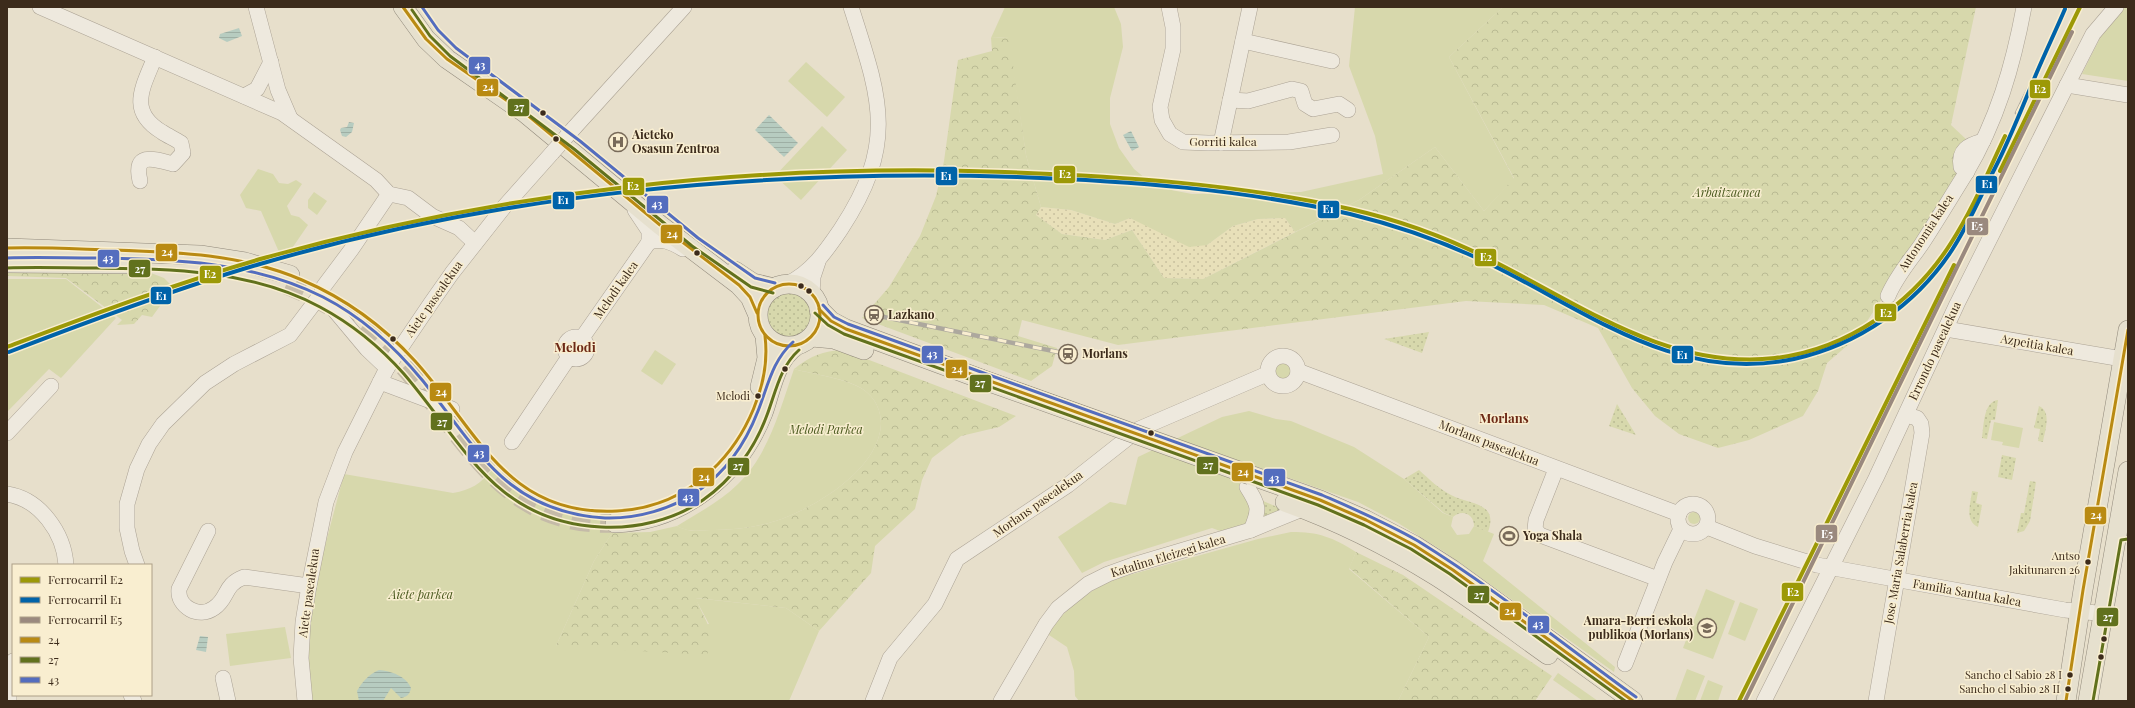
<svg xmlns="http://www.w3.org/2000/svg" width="2135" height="708" viewBox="0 0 2135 708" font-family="'Playfair Display',serif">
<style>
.farmland{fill:url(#farmland-dots)}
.green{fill:#d7d8ac}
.forest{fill:url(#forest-crowns)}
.garden{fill:url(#garden-dots)}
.water{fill:url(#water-rules)}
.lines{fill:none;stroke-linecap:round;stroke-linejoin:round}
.major-tunnel{stroke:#c5bba8;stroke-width:19;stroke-dasharray:19 10;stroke-linecap:butt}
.minor-casing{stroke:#aca395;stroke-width:16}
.major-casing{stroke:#91897b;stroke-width:20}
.minor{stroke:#eee9de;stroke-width:15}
.major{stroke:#e6e0ce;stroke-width:19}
.rail-casing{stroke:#ada89e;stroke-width:4.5}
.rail{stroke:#f9eed0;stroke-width:3;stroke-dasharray:9;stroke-linecap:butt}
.minor-bridge-casing{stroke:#aca395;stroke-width:16;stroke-linecap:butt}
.major-bridge-casing{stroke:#91897b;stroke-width:20;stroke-linecap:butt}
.minor-bridge{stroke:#eee9de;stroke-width:15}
.major-bridge{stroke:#e6e0ce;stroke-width:19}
.bus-1-casing{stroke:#f9eed0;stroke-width:6}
.bus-2-casing{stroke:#f9eed0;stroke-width:6}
.bus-3-casing{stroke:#f9eed0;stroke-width:6}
.bus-1{stroke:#b98a12;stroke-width:3}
.bus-2{stroke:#61711d;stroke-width:3}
.bus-3{stroke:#546dbe;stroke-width:3}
.rail-1-casing{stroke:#f9eed0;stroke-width:7}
.rail-2-casing{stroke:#f9eed0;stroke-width:7}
.rail-3-casing{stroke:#f9eed0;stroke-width:7}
.rail-1{stroke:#9c9907;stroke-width:4}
.rail-2{stroke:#0063a9;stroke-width:4}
.rail-3{stroke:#9a897e;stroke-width:4}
.bus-dot{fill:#3c2b1b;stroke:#f9eed0;stroke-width:1.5}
.labels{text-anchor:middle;stroke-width:3;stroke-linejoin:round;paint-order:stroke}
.bus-label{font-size:11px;fill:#3c2b1b;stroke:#f9eed0;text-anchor:end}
.poi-label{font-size:12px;font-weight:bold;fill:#3c2b1b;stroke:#f9eed0;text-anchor:start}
.street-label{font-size:12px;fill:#3c2b1b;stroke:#f9eed0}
.park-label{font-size:12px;font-style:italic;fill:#4b5a1f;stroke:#f9eed0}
.neighbourhood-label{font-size:13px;font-weight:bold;fill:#6d2916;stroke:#f9eed0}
.line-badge{stroke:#f9eed0;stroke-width:1.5}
.badge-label{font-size:11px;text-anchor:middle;font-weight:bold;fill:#fff}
</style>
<defs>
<pattern id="farmland-dots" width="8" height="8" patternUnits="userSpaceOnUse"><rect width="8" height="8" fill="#e8e0b9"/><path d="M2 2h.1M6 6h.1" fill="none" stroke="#c8c09e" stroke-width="1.8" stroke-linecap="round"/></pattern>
<pattern id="forest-crowns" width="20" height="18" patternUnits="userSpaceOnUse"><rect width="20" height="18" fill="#d7d8ac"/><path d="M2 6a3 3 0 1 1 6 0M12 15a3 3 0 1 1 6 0" fill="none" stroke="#b9ba93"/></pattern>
<pattern id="garden-dots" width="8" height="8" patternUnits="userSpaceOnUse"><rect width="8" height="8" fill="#d7d8ac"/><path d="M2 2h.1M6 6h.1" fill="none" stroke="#b9ba93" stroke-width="1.8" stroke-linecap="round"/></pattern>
<pattern id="water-rules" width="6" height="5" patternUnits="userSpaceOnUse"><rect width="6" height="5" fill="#b7ccc0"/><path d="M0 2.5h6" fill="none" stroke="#9eafa4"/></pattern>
</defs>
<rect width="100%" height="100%" fill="#e7dfcb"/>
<!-- farmland -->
<polygon class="farmland" points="1041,207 1071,210 1115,224 1130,218 1207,245 1233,226 1258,219 1285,218 1295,232 1203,279 1164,278 1132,230 1105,240 1062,234 1036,215"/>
<!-- green -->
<g class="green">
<polygon points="1005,7 1114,7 1121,24 1123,47 1110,98 1110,124 1119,148 1134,169 1151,183 1166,189 1192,194 1301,192 1383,174 1375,136 1349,66 1355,7 1503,7 1449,57 1514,179 1484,211 1435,147 1359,200 1295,232 1285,218 1258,219 1233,226 1207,245 1189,247 1130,218 1115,224 1071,210 1041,207 1026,155 1008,37 991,38"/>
<polygon points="2125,7 2128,7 2128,81 2082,74 2102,34"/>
<polygon points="806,62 845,97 827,117 788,81"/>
<polygon points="822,126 847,150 801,200 775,176"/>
<polygon points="258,169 273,174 279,183 288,184 296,180 302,184 287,206 291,215 299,217 308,225 286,257 279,252 261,211 246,208 240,195"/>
<polygon points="314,192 327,201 317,215 308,208 308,200"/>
<polygon points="7,279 66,279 116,318 61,378 49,369 7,412"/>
<polygon points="655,350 676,364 662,385 641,371"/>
<circle cx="1283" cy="371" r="9"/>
<path d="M794 369C812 374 849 379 864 390 875 398 881 410 881 424 879 466 825 501 789 516 765 526 741 530 715 530 701 530 688 533 677 526 698 513 721 501 738 484 769 454 780 409 794 369Z"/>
<polygon points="1249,411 1276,419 1291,421 1354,447 1404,479 1443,513 1453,517 1451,526 1457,535 1469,534 1474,526 1494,534 1483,561 1615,667 1614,672 1443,551 1398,523 1358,502 1252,465 1244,493 1252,505 1246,524 1220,531 1212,528 1104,562 1082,573 1058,537 1110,502 1126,505 1138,457 1222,417"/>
<polygon points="1994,422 2023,428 2019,448 2002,445 2003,442 1991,440"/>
<path d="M492 470 517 488 568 512 612 519V533L594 561 556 646 709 624 695 598 786 608 819 631 789 701H308L305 658 316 580 344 474 453 493C471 490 480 484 492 470Z"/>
<circle cx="1694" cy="518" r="6"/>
<path d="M1291 532C1319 532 1332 537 1356 552L1349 569 1429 637 1398 701H1079L1075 696 1074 671 1067 647 1046 633C1068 608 1084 593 1115 579L1258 539Z"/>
<polygon points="1706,589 1735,601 1713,659 1683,648"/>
<polygon points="1740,602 1758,609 1745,641 1728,634"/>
<polygon points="285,627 291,658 230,666 226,634"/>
<polygon points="1687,669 1705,676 1695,701 1675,701"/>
<polygon points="1558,673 1598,701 1583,701 1553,680"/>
<polygon points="1708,680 1723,686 1718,701 1700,701"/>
</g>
<!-- forest -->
<g class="forest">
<polygon points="1503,7 1976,7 1951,125 1968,141 1959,174 1896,269 1881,300 1856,338 1827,363 1818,391 1803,416 1749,440 1718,448 1679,434 1655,416 1632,388 1598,328 1544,305 1466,301 1118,345 1022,320 1018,336 1057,348 1052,366 1031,381 862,318 889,287 920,236 936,196 944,161 958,60 992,51 991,38 1009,37 1026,155 1041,207 1036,215 1062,234 1105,240 1132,230 1164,278 1203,279 1359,200 1435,147 1484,211 1514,178 1449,57"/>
<polygon points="48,270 151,273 164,278 171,285 168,295 152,317 142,315 134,324 117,325 122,320 66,278 7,276 7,272"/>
<path d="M843 350 1016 416 999 427 961 436 932 458 922 480 915 509 875 546 871 573 819 631 786 608 696 598C704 622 716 626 707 655L556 646 594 561 612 533 650 532 677 526C689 533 701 530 715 530 741 530 765 526 789 516 825 501 879 466 881 424 881 410 875 398 864 390 850 379 812 374 794 369 810 356 823 351 843 350Z"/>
<polygon points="1356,552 1403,575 1552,676 1535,701 1398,701 1429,637 1349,568"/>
</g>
<!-- garden -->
<g class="garden">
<circle cx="789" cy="315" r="23"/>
<polygon points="1429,332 1422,353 1384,339"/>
<path d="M1998 400 1995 420H1991L1987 439 1982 438C1984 426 1983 402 1998 400Z"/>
<polygon points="1617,404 1636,435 1609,426"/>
<path d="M2039 406C2052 412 2045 430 2043 442L2038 441 2040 429 2034 428Z"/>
<polygon points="2002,455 2016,458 2012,480 1998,477"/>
<path d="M1419 470C1429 479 1439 489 1451 495 1470 505 1499 502 1488 532L1474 526C1474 514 1462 509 1453 517L1444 513 1404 479Z"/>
<polygon points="2030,481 2036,482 2030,521 2024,531 2017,533 2021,513 2024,513"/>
<path d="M1972 491 1978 492 1976 503 1982 505 1978 527C1964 521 1971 502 1972 491Z"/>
<polygon points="1263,501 1287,511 1261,521 1264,511"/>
</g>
<!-- water -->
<g class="water">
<polygon points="239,28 242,36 227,42 219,38 220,34"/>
<polygon points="769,115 798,143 784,157 755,130"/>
<polygon points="349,122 354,123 352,132 346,137 342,136 340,130 341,128 347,127"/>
<polygon points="1131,131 1139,147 1132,151 1123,135"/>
<polygon points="200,636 208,637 206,652 196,650"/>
<path d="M379 670C391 671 406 676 411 688 410 694 407 697 401 698L391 688 383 701H359L357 691C362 682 369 674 379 670Z"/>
</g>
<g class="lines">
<!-- major-tunnel -->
<path class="major-tunnel" d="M286 285C326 301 364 324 394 356 463 427 497 529 615 523"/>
<!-- minor casing -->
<g class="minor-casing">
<g id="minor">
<polyline points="40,7 282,113 376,180 389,194 408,198 432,216 459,228 475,243"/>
<polyline points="256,7 278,90 290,118"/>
<polyline points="1169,7 1173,27 1173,49 1160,107 1162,120 1170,134 1183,142 1208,143 1289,142 1332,135"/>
<polyline points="1243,41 1332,61"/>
<polyline points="2067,85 2128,95"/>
<polyline points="244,96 257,89 271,62"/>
<polyline points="1230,100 1248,101 1292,89 1301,91 1305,104 1313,109 1339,104 1348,110"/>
<polyline points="574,128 684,7"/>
<polyline points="1221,143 1250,7"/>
<path d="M1967 172 1961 167C1958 150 1968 145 1983 141"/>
<path d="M140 181C133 151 155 159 173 164L183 153 181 143C175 139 168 136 162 132 127 111 143 87 155 57"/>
<path d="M635 210 649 231V242C663 238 671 242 683 249"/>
<path d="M787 284C812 272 826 251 841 229 898 142 880 98 851 7"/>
<polyline points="321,294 367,349 387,368"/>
<polyline points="812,294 813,277 818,262"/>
<path d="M1888 296C1896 277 1909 262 1921 245 1936 222 1951 197 1966 173 1997 121 2013 66 2024 7"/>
<polyline points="1946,329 2128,360"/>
<circle cx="576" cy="348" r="11"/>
<polyline points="582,338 649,242"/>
<circle cx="1283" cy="371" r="15"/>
<polyline points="1298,371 1679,514"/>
<polyline points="380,382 452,409"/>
<polyline points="7,433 51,386"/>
<polyline points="512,442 569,357"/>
<polyline points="1556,469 1536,520 1535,529 1540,535 1658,579"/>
<path d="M1247 487C1259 506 1260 509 1251 530"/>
<path d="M7 494C40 499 64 533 66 565"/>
<circle cx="1693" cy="519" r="15"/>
<polyline points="1707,527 1755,546 1817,565 2065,610 2097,613 2104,611"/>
<path d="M208 531 179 589C177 607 199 619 214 608 229 598 223 585 244 577L309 586"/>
<polyline points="137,565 132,551 127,528 127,504 137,469 149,444 163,424 205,383 234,364 290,335 321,294 324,286 351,250 389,194"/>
<polyline points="1625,664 1665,562 1681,529"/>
<polyline points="223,678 228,701"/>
<polyline points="131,695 134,701"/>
<polyline points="9,701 9,679 13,661"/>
<polyline points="305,701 301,658 303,622 309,586 326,502 345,452 387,368 431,303 452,273 504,207 552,153"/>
<polyline points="873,701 890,658 935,604 957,559 1068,485 1139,429 1267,374"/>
<polyline points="1001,701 1046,624 1058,608 1088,584 1108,574 1133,565 1251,530 1307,507"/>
<polyline points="1764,701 1876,478 1957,304 2067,85 2093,34 2116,7"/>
<polyline points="1876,701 1922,433 1921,424 1917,418 1906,415"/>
</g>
</g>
<!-- major casing -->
<g class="major-casing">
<g id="major">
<polyline points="403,7 426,39 447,59 525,113 660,225 739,285 750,297 757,313"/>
<polyline points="7,248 200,255 245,262 290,275"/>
<polyline points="7,263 134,264"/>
<polyline points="735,271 753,283 774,288"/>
<circle cx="789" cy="315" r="31"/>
<polyline points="819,309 831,321 846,329 981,379"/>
<polyline points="812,337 834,339 864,350"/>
<polyline points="760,387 767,358 765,336"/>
<polyline points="1250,475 1320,500 1366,520 1414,545 1453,570 1633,701"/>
<path d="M1285 502C1338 521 1388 546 1436 576 1474 600 1511 629 1548 655"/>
<path d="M615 523C682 521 739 475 763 413 771 391 775 360 796 346"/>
<polyline points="2066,701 2083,590 2128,330"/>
<polyline points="2088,701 2128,471"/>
</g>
</g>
<!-- minor -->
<use href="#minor" class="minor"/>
<!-- major -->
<use href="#major" class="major"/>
<!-- rail casing -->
<g class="rail-casing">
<g id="rail">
<polyline points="2017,113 2049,47 2067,7"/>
<polyline points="874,315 1068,354"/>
</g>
</g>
<!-- rail -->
<use href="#rail" class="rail"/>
<!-- minor-bridge casing -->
<g class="minor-bridge-casing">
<polyline id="minor-bridge" points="552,153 574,128"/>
</g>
<!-- major-bridge casing -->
<g class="major-bridge-casing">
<polyline id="major-bridge" points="981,379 1250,475"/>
</g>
<!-- minor-bridge -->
<use href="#minor-bridge" class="minor-bridge"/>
<!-- major-bridge -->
<use href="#major-bridge" class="major-bridge"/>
<!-- bus-1 casing -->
<g class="bus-1-casing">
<g id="bus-1">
<polyline points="403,7 426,39 447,59 525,113 660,225 739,285 750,297 757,313"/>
<path d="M7 248C42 247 78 249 113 250 177 252 242 254 302 280 344 298 384 327 415 361 477 429 506 517 617 511 653 509 686 495 712 470 746 438 771 384 765 336"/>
<circle cx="789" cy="315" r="31"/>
<polyline points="819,309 831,321 846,329 1320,500 1366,520 1414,545 1453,570 1633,701"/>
<polyline points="2066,701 2083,590 2128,330"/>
</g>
</g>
<!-- bus-2 casing -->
<g class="bus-2-casing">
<g id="bus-2">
<polyline points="412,10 430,36 450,56 574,149 692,246 751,287 773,293"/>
<path d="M7 268C37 267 66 268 96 268 172 269 252 270 320 307 352 324 380 347 404 374 464 444 495 522 601 527 636 529 674 520 703 500 733 479 755 448 767 415 776 391 780 367 799 350"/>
<polyline points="815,313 828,325 844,334 1318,505 1364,525 1411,549 1450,574 1625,701"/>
<polyline points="2093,701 2121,540 2128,539"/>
</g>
</g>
<!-- bus-3 casing -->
<g class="bus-3-casing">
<g id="bus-3">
<polyline points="422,7 438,30 456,48 580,141 698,238 755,278 775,283"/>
<path d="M7 258C36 257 65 258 95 258 172 259 252 261 323 297 362 317 395 347 423 381 478 450 507 512 605 518 637 519 672 509 698 491 726 472 746 442 758 411 768 386 772 361 793 342"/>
<path d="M823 305 834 317 848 324 1322 495C1354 509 1387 523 1418 541 1494 588 1564 645 1636 697"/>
</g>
</g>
<!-- bus-1 -->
<use href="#bus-1" class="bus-1"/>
<!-- bus-2 -->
<use href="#bus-2" class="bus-2"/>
<!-- bus-3 -->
<use href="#bus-3" class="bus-3"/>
<!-- rail-1 casing -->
<g class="rail-1-casing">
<g id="rail-1">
<polyline points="2000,171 2080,7"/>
<path d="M7 347C92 315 176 283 264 258 504 191 756 163 1005 172 1120 176 1238 184 1350 209 1399 220 1448 238 1493 261 1583 306 1669 370 1775 358 1847 350 1913 303 1951 243 1973 209 1988 172 2005 136"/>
<polyline points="1739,701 1954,265"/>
</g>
</g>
<!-- rail-2 casing -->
<g class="rail-2-casing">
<path id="rail-2" d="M9 352C92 320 175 289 260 264 503 193 765 169 1017 177 1129 181 1241 189 1350 214 1399 226 1447 243 1492 265 1590 313 1678 384 1794 359 1858 345 1916 305 1952 250 1969 224 1981 195 1995 168 2011 137 2023 105 2037 72 2046 51 2056 30 2065 9"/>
</g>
<!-- rail-3 casing -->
<g class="rail-3-casing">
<polyline id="rail-3" points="1745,701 2072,32"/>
</g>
<!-- rail-1 -->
<use href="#rail-1" class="rail-1"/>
<!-- rail-2 -->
<use href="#rail-2" class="rail-2"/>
<!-- rail-3 -->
<use href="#rail-3" class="rail-3"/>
</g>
<!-- icons -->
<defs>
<g id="hospital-ring" transform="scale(1)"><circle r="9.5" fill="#f9eed0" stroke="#786a59" stroke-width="1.5"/><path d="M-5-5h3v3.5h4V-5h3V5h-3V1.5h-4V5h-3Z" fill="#786a59"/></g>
<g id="station-ring" transform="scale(1)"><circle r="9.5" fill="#f9eed0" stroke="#786a59" stroke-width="1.5"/><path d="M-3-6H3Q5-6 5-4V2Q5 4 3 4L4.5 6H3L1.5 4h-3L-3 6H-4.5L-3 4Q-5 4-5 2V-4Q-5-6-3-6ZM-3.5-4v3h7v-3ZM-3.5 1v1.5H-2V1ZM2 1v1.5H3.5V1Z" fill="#786a59"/></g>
<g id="stadium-ring" transform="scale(1)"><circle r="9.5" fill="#f9eed0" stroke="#786a59" stroke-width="1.5"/><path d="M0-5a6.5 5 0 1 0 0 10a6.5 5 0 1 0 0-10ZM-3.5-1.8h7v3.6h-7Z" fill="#786a59"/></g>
<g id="school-ring" transform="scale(1)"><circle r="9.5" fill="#f9eed0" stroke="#786a59" stroke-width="1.5"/><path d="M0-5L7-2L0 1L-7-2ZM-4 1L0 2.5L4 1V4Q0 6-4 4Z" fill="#786a59"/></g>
</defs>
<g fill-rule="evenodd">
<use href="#hospital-ring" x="618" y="142"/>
<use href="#station-ring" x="874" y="315"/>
<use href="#station-ring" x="1068" y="354"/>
<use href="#stadium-ring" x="1509" y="536"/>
<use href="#school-ring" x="1707" y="628"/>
</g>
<!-- markers -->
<g class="bus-dot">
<circle cx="543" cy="113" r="3.5"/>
<circle cx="556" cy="139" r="3.5"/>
<circle cx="697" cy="253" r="3.5"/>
<circle cx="801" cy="286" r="3.5"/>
<circle cx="809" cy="291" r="3.5"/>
<circle cx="393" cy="339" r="3.5"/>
<circle cx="785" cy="369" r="3.5"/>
<circle cx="758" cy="396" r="3.5"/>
<circle cx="1151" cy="433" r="3.5"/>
<circle cx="2088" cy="562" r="3.5"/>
<circle cx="2104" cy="639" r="3.5"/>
<circle cx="2101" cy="657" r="3.5"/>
<circle cx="2070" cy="675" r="3.5"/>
<circle cx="2068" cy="689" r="3.5"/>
</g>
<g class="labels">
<!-- bus labels -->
<g class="bus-label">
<text x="750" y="400">Melodi</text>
<text x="2080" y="560">Antso<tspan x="2080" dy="14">Jakitunaren 26</tspan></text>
<text x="2062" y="679">Sancho el Sabio 28 I</text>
<text x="2060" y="693">Sancho el Sabio 28 II</text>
</g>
<!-- poi labels -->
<g class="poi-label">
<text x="632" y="139">Aieteko<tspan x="632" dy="14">Osasun Zentroa</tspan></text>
<text x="888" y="319">Lazkano</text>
<text x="1082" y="358">Morlans</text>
<text x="1523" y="540">Yoga Shala</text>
<text x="1693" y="625" text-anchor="end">Amara-Berri eskola<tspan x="1693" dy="14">publikoa (Morlans)</tspan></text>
</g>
<!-- street labels -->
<g class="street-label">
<text x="1223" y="146">Gorriti kalea</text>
<text transform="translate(1926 233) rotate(-57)" y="4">Autonomia kalea</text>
<text transform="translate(616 290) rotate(-55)" y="4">Melodi kalea</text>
<text transform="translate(434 299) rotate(-55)" y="4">Aiete pasealekua</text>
<text transform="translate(2037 345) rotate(10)" y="4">Azpeitia kalea</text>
<text transform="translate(1935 351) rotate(-65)" y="4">Errondo pasealekua</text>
<text transform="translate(1489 443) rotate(21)" y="4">Morlans pasealekua</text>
<text transform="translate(1038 504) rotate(-35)" y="4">Morlans pasealekua</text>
<text transform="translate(1901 553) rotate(-80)" y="4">Jose Maria Salaberria kalea</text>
<text transform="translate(1168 556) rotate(-17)" y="4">Katalina Eleizegi kalea</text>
<text transform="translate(309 593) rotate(-82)" y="4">Aiete pasealekua</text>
<text transform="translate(1967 593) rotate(10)" y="4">Familia Santua kalea</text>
</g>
<!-- park labels -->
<g class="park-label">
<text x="1727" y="197">Arbaitzaenea</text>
<text x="826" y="434">Melodi Parkea</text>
<text x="421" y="599">Aiete parkea</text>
</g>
<!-- neighbourhood labels -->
<g class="neighbourhood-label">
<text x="575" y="352">Melodi</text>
<text x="1504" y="423">Morlans</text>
</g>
</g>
<g class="line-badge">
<rect x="468" y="56" width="23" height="19" rx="4" fill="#546dbe"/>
<rect x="476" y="78" width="23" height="19" rx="4" fill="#b98a12"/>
<rect x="2029" y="79" width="22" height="20" rx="4" fill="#9c9907"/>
<rect x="507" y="98" width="23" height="19" rx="4" fill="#61711d"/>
<rect x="1053" y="165" width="23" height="19" rx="4" fill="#9c9907"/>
<rect x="935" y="166" width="23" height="20" rx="4" fill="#0063a9"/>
<rect x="1975" y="175" width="23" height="19" rx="4" fill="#0063a9"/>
<rect x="622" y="177" width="23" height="19" rx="4" fill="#9c9907"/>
<rect x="552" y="191" width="23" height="19" rx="4" fill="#0063a9"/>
<rect x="646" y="195" width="23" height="19" rx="4" fill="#546dbe"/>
<rect x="1317" y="200" width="23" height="19" rx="4" fill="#0063a9"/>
<rect x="1966" y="217" width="23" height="19" rx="4" fill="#9a897e"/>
<rect x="660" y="224" width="23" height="20" rx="4" fill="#b98a12"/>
<rect x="155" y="243" width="23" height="19" rx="4" fill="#b98a12"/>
<rect x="1474" y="248" width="23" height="19" rx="4" fill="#9c9907"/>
<rect x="97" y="249" width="23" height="19" rx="4" fill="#546dbe"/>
<rect x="128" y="259" width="23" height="19" rx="4" fill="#61711d"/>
<rect x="199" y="265" width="23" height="19" rx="4" fill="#9c9907"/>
<rect x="150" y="286" width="22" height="19" rx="4" fill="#0063a9"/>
<rect x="1874" y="303" width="23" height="19" rx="4" fill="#9c9907"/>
<rect x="921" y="345" width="23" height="19" rx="4" fill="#546dbe"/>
<rect x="1671" y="345" width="23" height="19" rx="4" fill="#0063a9"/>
<rect x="945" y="359" width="23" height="20" rx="4" fill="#b98a12"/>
<rect x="969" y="374" width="23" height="19" rx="4" fill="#61711d"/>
<rect x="429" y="382" width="23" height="20" rx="4" fill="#b98a12"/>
<rect x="430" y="412" width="23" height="19" rx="4" fill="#61711d"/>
<rect x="467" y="444" width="23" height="19" rx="4" fill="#546dbe"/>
<rect x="1196" y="456" width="23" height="19" rx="4" fill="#61711d"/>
<rect x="727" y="457" width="23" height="19" rx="4" fill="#61711d"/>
<rect x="1231" y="462" width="23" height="20" rx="4" fill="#b98a12"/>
<rect x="692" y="467" width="23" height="20" rx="4" fill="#b98a12"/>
<rect x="1263" y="468" width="23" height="19" rx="4" fill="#546dbe"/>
<rect x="677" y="488" width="23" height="19" rx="4" fill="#546dbe"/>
<rect x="2084" y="506" width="23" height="19" rx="4" fill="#b98a12"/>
<rect x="1815" y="524" width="23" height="19" rx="4" fill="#9a897e"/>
<rect x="1781" y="582" width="23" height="20" rx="4" fill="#9c9907"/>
<rect x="1467" y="585" width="23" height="19" rx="4" fill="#61711d"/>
<rect x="1499" y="602" width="23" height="19" rx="4" fill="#b98a12"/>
<rect x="2096" y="607" width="23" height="20" rx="4" fill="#61711d"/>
<rect x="1527" y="615" width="23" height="19" rx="4" fill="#546dbe"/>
</g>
<g class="badge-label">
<text x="480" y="69">43</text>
<text x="488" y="91">24</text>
<text x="2040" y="93">E2</text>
<text x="519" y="111">27</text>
<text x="1065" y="178">E2</text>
<text x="946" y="180">E1</text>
<text x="1987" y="188">E1</text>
<text x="633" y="190">E2</text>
<text x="563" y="204">E1</text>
<text x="657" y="208">43</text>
<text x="1328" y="213">E1</text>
<text x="1977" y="230">E5</text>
<text x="672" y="238">24</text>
<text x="167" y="256">24</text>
<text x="1486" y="261">E2</text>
<text x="108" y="262">43</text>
<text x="140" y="273">27</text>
<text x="210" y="278">E2</text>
<text x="161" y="300">E1</text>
<text x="1886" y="317">E2</text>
<text x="932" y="358">43</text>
<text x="1682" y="359">E1</text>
<text x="957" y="373">24</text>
<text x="980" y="387">27</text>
<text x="441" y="396">24</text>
<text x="442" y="426">27</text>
<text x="479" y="457">43</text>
<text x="1208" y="469">27</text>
<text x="738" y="470">27</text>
<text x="1243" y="476">24</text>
<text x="704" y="481">24</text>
<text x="1274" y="482">43</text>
<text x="688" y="501">43</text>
<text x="2096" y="519">24</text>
<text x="1827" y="538">E5</text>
<text x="1793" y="596">E2</text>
<text x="1479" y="599">27</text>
<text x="1510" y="615">24</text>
<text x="2108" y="621">27</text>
<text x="1538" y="628">43</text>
</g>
<!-- border -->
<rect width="2135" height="708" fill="none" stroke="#3c2b1b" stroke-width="16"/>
<!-- legend -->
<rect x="12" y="564" width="140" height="132" fill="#f9eed0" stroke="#ada088"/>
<rect x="20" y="577" width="20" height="6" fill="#9c9907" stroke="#ada088"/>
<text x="48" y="584" font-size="12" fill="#3c2b1b">Ferrocarril E2</text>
<rect x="20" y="597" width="20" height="6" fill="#0063a9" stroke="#ada088"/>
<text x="48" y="604" font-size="12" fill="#3c2b1b">Ferrocarril E1</text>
<rect x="20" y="617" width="20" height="6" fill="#9a897e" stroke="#ada088"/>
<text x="48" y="624" font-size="12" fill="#3c2b1b">Ferrocarril E5</text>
<rect x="20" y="637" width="20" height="6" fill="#b98a12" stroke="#ada088"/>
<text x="48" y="644" font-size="12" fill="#3c2b1b">24</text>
<rect x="20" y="657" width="20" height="6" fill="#61711d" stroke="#ada088"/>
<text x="48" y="664" font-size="12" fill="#3c2b1b">27</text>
<rect x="20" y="677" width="20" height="6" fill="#546dbe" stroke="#ada088"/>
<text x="48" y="684" font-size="12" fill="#3c2b1b">43</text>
</svg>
